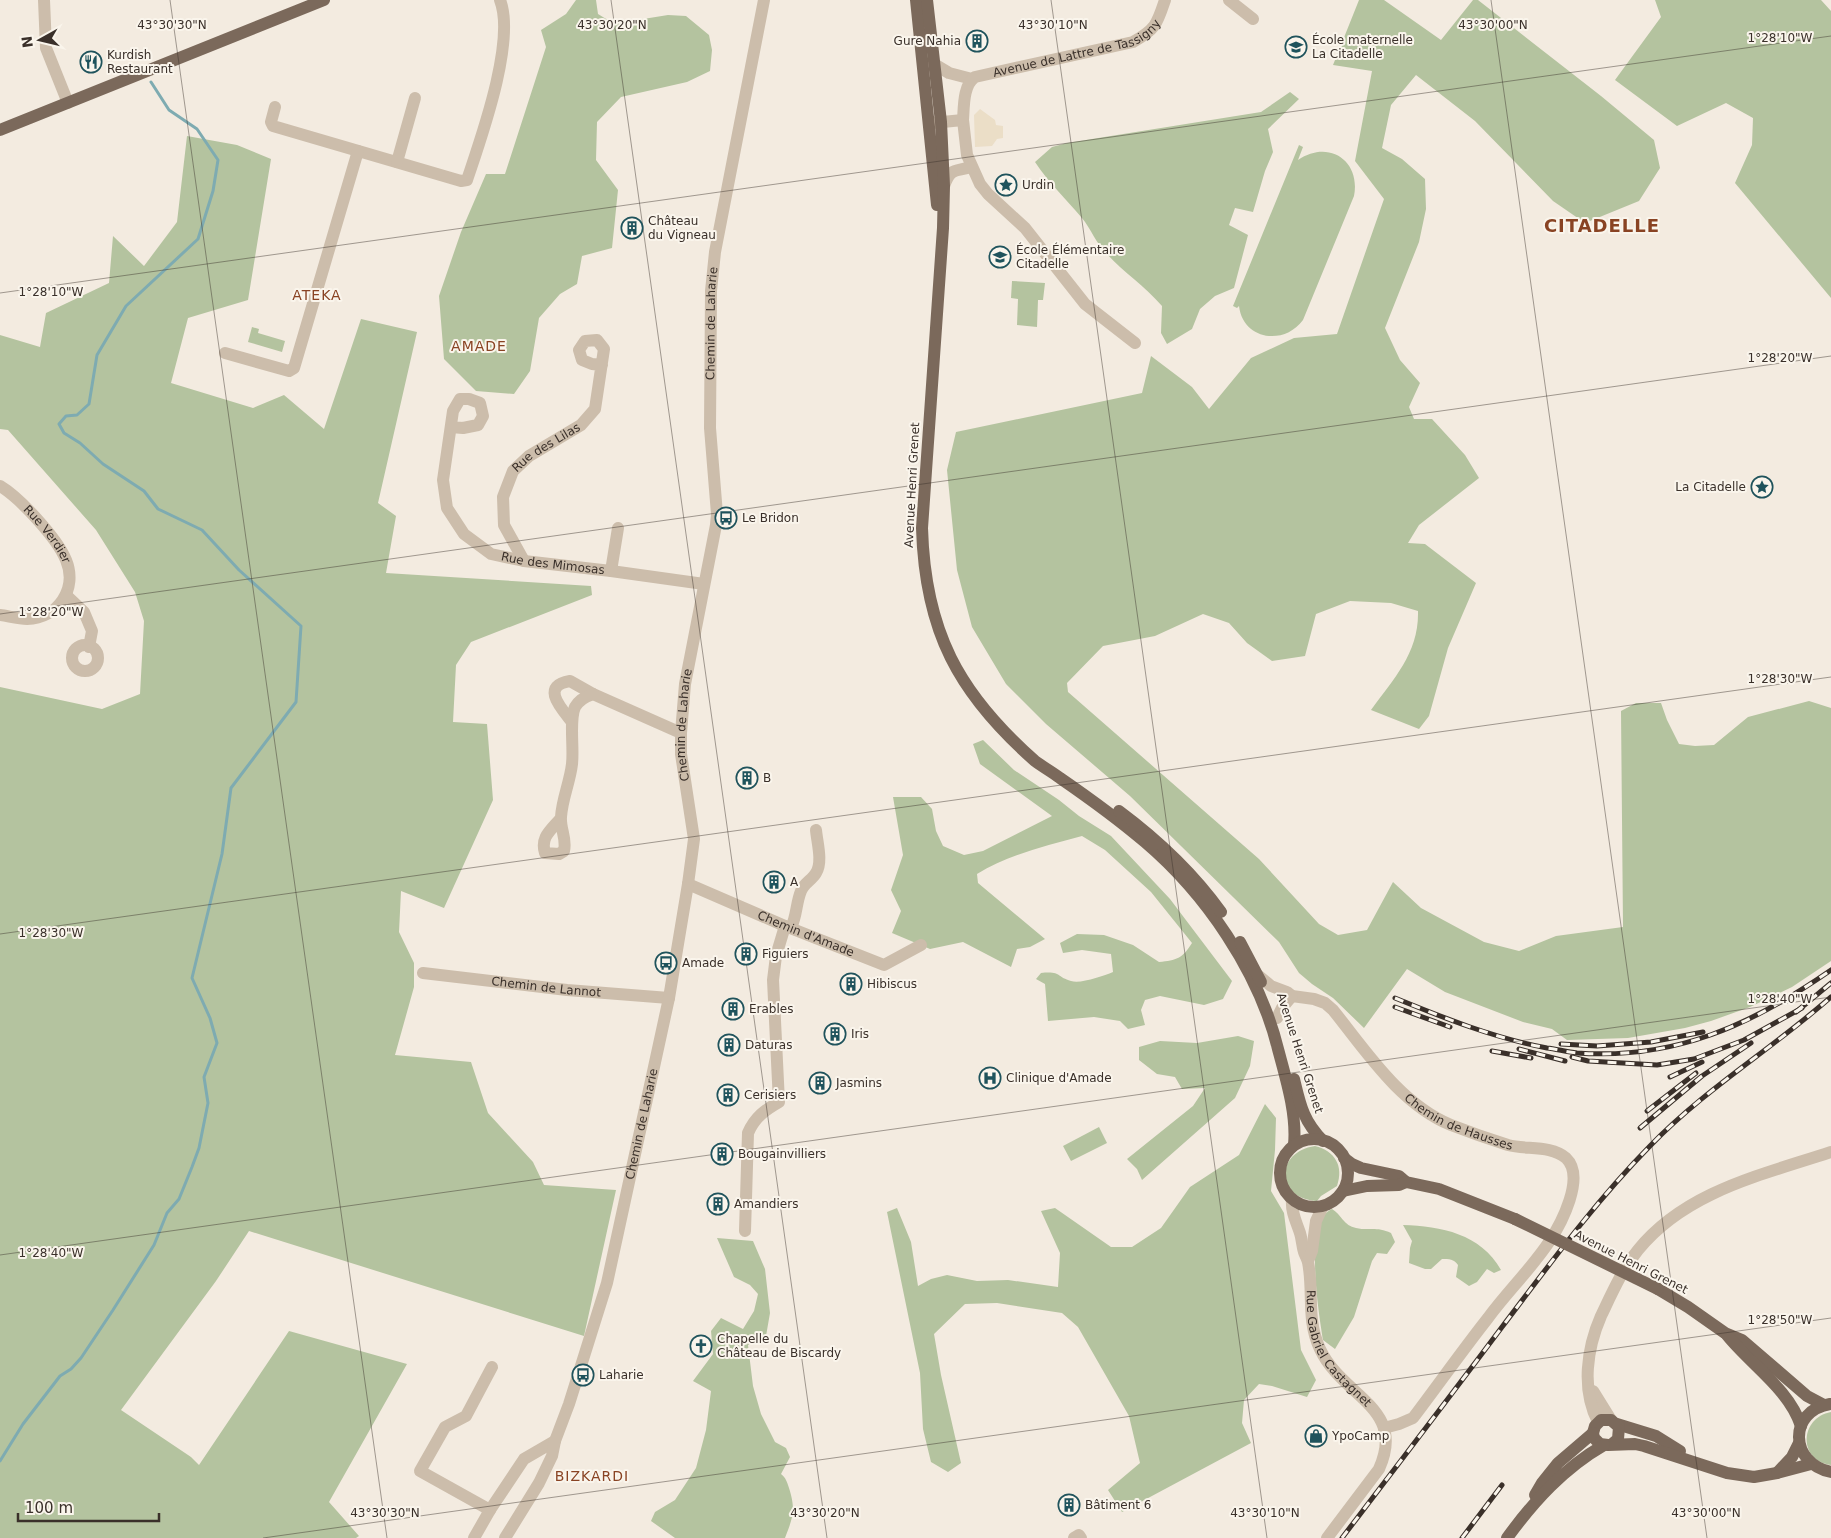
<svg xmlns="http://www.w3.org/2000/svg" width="1831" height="1538" viewBox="0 0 1831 1538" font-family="'DejaVu Sans',sans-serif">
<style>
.green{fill:#b4c39f}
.plaza{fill:#ebdec7}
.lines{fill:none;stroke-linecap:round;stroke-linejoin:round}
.stream{stroke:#7eabb1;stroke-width:3}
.minor{stroke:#ccbdab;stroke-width:12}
.major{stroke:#7b695b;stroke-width:12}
.rail-casing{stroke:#3a302a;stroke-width:5}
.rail{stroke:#faf5ec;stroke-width:3;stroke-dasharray:9;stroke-linecap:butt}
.major-bridge{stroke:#7b695b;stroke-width:12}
.ticks{fill:none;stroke:#3a302a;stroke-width:1;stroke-opacity:0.45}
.labels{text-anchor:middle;stroke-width:4;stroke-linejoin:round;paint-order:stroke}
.poi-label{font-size:12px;fill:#3a302a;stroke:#faf5ec;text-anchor:start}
.street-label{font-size:12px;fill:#3a302a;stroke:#faf5ec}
.neighbourhood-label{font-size:14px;letter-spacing:1px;fill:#894323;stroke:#faf5ec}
.district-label{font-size:18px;font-weight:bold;letter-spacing:1px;fill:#894323;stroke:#faf5ec}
.ticks-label{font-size:12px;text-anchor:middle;fill:#3a302a;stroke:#faf5ec;stroke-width:4;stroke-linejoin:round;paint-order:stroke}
</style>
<rect width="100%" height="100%" fill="#f3ebe0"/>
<!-- green -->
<g class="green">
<polygon points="576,0 596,0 598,14 611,22 637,20 668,15 686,16 709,35 712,50 710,71 687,82 621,97 597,122 596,160 618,190 612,248 582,256 577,284 560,294 539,318 530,371 514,394 476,391 444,359 439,296 461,232 486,174 505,174 546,47 541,30 566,14"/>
<path d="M1359 0H1384L1441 40 1473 0H1478L1601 96 1654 140 1660 168 1639 201 1585 223 1553 201 1475 121 1416 75 1391 105 1382 148 1402 159 1425 179 1426 209 1419 242 1385 328 1400 360 1420 383 1409 407 1414 419H1432L1465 455 1479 478 1419 525 1408 543 1425 544 1476 583 1448 648 1429 716 1419 729 1371 710C1394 678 1419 653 1418 611L1391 603 1350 601 1316 614 1305 656 1272 661 1247 643 1229 623 1203 614 1155 636 1103 646 1067 683 1068 692 1259 859 1319 924 1338 935 1367 930 1393 882 1421 908 1484 942 1519 951 1556 936 1623 927 1621 711 1636 703H1661L1667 720 1679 744 1695 746 1714 745 1748 717 1809 701 1831 708V961L1792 987 1750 1007 1711 1021 1685 1028 1628 1038 1567 1040 1552 1029 1523 1022 1445 992 1407 969 1364 1028 1333 998 1312 984 1299 973 1279 942 1130 796 1046 724 1006 684 972 627 957 570 947 470 956 432 1142 393 1151 356 1192 387 1209 409 1251 358 1294 338 1337 334 1384 199 1355 161 1372 71 1333 65Z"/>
<polygon points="1655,0 1821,0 1831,11 1831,298 1735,183 1752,145 1753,118 1726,103 1677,126 1615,80 1661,17"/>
<path d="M1290 92 1299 99 1268 129 1273 152 1265 171 1253 212 1235 208 1229 225 1248 235 1234 288 1215 296 1200 309 1192 329 1167 344 1161 333 1162 306C1145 286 1123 272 1106 253 1096 243 1091 229 1082 218 1066 199 1049 183 1035 162L1052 147 1067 143 1261 112Z"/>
<polygon points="187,136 237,145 271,159 248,300 188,318 171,383 253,408 284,395 324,429 361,319 417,332 378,503 396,516 386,573 591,586 592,595 471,642 456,665 453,722 487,724 493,800 444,908 401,891 399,932 414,963 414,987 395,1055 471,1062 488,1113 533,1162 544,1185 616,1190 584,1336 249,1231 216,1281 121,1410 191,1457 199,1465 289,1331 407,1364 329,1502 359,1536 356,1538 0,1538 0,687 102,709 140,694 144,621 135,592 96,530 8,430 0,429 0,335 40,347 46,313 109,283 113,236 144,266 177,222"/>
<path d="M1299 145 1303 147 1298 160C1328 139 1361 160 1354 196L1303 320C1284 346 1243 340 1239 306L1237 308 1233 306Z"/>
<polygon points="1012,281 1045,283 1043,300 1038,300 1037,327 1017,325 1018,299 1011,298"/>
<polygon points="252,327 259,329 258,333 285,341 282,352 248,342"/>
<path d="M983 740 1014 770 1059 800 1079 816 1111 836 1170 899 1232 981 1223 999 1204 1005 1160 996 1145 1000 1141 1010 1145 1025 1128 1029 1120 1021 1094 1017 1048 1021 1045 984 1036 979 1041 973C1062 971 1056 977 1071 981 1081 984 1103 976 1113 972L1111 954 1082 950 1063 953 1060 943 1077 934 1104 935 1133 945 1159 962C1177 960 1182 959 1192 943L1151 892 1105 850 1082 836C1046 846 1009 854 977 874L978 883 1045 939 1030 947 1017 949 1011 967 963 942 930 949 892 933 901 911 891 890 903 855 893 797H921L932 809 936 831 943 846 964 855 983 851 1052 816 980 764 973 744Z"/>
<polygon points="1238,1036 1254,1041 1250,1066 1235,1098 1142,1180 1137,1169 1127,1159 1193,1106 1205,1088 1182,1089 1175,1077 1157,1074 1139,1060 1139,1047 1160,1041 1197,1043"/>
<polygon points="1265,1104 1276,1118 1275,1150 1271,1191 1284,1213 1301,1350 1316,1380 1307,1397 1272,1386 1259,1384 1244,1400 1242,1423 1251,1443 1122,1512 1108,1490 1140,1463 1129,1416 1078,1327 1062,1313 997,1303 965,1304 934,1334 941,1375 961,1463 948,1472 931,1462 923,1429 920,1373 887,1212 897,1208 911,1242 918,1286 931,1279 947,1275 977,1281 1008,1280 1058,1287 1060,1253 1041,1211 1055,1208 1111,1247 1132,1247 1161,1228 1190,1187 1239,1155"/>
<polygon points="1099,1127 1107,1143 1071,1161 1063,1146"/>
<path d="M1315 1146C1335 1151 1344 1166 1337 1186L1321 1196 1317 1201C1276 1199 1274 1152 1315 1146Z"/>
<path d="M1332 1209C1341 1214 1344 1226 1356 1228 1369 1231 1376 1226 1391 1233L1395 1242 1387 1254 1377 1253 1372 1261 1354 1317 1335 1349 1323 1340C1319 1314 1303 1221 1332 1209Z"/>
<path d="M1403 1225C1441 1226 1481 1234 1501 1270L1494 1273 1487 1269 1477 1282 1469 1286 1456 1277 1458 1265C1454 1259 1449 1259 1442 1259L1431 1269H1425L1409 1263 1410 1248 1412 1241Z"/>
<path d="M717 1238 753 1241 765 1269 770 1313 766 1336 748 1345 753 1386 761 1414 775 1442 786 1448 790 1457 781 1474C786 1478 787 1482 789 1488 796 1510 793 1517 785 1538H675L651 1521 655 1512 675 1500 696 1468 706 1430 711 1391 693 1381 713 1354 711 1331 721 1318 743 1329 754 1311 758 1294 750 1285 734 1277Z"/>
<path d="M1831 1412V1465C1798 1461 1799 1418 1831 1412Z"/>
</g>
<!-- plaza -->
<polygon class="plaza" points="980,109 995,120 996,125 1003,126 1003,138 997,139 992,146 975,147 974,115"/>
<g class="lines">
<!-- stream -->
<polyline class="stream" points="0,1461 23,1424 60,1376 71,1369 81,1358 113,1310 154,1245 167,1213 179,1199 192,1167 199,1148 208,1103 204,1077 217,1043 210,1018 192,978 222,854 231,788 296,702 301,626 239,570 202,530 158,509 144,491 103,464 80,443 64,433 59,424 66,416 77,415 89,404 97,355 126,306 198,239 213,191 218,160 197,129 169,110 151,82"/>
<!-- minor -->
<g class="minor">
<polyline points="44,0 46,48 68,103"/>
<polyline points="1229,0 1253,19"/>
<polyline points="934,64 949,73 972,79"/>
<path d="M275 107 271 122 273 126 461 181 467 180C481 138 516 41 500 0"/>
<polyline points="963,120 967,155 980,184 988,194 1025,228 1085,304 1135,343"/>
<path id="s1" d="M932 123 963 120C964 107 963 85 975 77L1133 42C1156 29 1157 24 1165 0"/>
<polyline points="397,162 415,98"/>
<path d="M944 186C951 167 955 172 971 167"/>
<polyline points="225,353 289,371 294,368 358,151"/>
<path id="s2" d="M451 427 463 428 478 425 483 416 480 403 469 399H460L453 411 443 480 447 508 464 534 491 554 524 561 611 571 704 584"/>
<path id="s3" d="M0 486C20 498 57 538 66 560 78 589 58 618 27 619 18 619 8 616 0 615"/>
<path id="s4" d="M524 561 504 525 503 497 513 471 529 456 581 425 595 409 604 349 597 340 585 341 579 350 582 360 592 364 602 365"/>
<polyline points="611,571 618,528"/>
<polyline points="66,595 84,612 92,631 89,647"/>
<circle cx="85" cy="658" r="13"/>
<path d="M572 722C561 708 540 686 570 681L593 694"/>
<path d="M561 818C551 830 540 837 545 853L559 854 564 851C567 838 560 829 561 817 562 799 570 782 572 764 574 748 569 720 575 707 579 700 587 696 593 694L681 733"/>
<path id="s5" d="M688 884 785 926 884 965 921 945"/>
<path d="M791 928C797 915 796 903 801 891 804 883 812 880 816 873 823 862 817 842 816 830"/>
<path id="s6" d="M423 973 567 990 669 998"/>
<path id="s7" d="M1259 976 1271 986 1287 992 1292 996 1314 999 1325 1003 1333 1010C1366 1051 1400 1104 1451 1125 1469 1132 1489 1139 1508 1145 1526 1150 1551 1145 1566 1158 1586 1177 1561 1224 1549 1242 1531 1269 1507 1292 1488 1318 1462 1351 1438 1385 1413 1418L1399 1424 1384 1428"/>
<polyline points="1277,1018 1282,1008 1292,996"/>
<path id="s8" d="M1292 1200C1291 1212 1296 1221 1300 1233 1302 1239 1302 1246 1304 1252 1305 1255 1307 1259 1308 1262 1314 1293 1306 1319 1320 1349 1342 1397 1407 1407 1379 1469L1327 1538"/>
<path d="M745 1231 748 1133C755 1117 765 1110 779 1102L773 980 776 956 785 926"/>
<polyline points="1308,1261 1312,1251 1316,1221 1323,1206"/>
<polyline points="1593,1391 1611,1420"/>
<path d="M1598 1422C1581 1389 1587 1348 1601 1316 1612 1293 1622 1270 1638 1250 1686 1191 1762 1175 1831 1152"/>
<polyline points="490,1510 420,1471 445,1427 466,1416 492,1367"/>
<polyline points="474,1538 490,1510 524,1459 555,1441"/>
<path id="s9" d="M505 1538 539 1483 552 1456 555 1441 569 1404 607 1283 669 998 688 884 694 839 681 754V733L685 684 716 525 717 514 710 428 711 291 715 252 764 0"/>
<polyline points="1074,1538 1079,1535 1081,1538"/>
</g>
<!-- major -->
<g class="major">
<polyline points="916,0 937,205"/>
<path d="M927 0 941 122 944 186 943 228 922 528C925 631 958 693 1035 761 1043 767 1052 772 1060 778 1089 798 1118 819 1145 842 1205 893 1259 971 1278 1049 1286 1079 1297 1114 1294 1145"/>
<polyline points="0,130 324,0"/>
<path d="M1119 811C1158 840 1193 873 1221 912"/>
<polyline points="1240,942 1261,982"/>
<path d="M1294 1079C1300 1104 1303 1121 1323 1141"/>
<circle cx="1314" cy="1173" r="34"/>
<polyline points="1344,1158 1352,1164 1361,1168 1399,1176 1406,1182 1439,1189 1515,1219"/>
<polyline points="1343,1191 1367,1186 1399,1185 1406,1182"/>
<polyline points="1658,1289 1688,1307 1725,1333 1742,1340 1807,1396 1824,1405"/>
<path d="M1727 1335C1751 1365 1789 1389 1801 1426"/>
<path d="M1830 1404C1788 1411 1789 1463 1831 1472"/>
<polyline points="1617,1424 1656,1436 1680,1451"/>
<polyline points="1612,1444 1618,1439 1619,1427 1611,1420 1601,1420 1595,1426 1593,1433 1594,1438 1600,1444 1608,1445 1635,1444 1644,1446 1727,1473 1754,1477 1777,1473 1811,1464"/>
<polyline points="1777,1473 1792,1457 1799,1443"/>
<polyline points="1535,1495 1542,1483 1558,1463 1593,1433"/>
<path d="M1507 1538C1534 1501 1564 1468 1604 1445"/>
</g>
<!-- rail casing -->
<g class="rail-casing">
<g id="rail">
<path d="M1395 998C1444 1018 1494 1038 1547 1048 1556 1049 1567 1052 1577 1053 1675 1060 1752 1025 1831 970"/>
<polyline points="1395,1007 1450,1027"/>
<polyline points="1796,1012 1831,983"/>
<polyline points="1561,1044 1597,1046 1651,1042 1703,1032"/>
<polyline points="1519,1049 1565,1061"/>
<polyline points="1492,1051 1531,1058"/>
<polyline points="1572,1057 1588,1061 1657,1065 1694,1059 1744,1040 1802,1008"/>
<polyline points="1670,1077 1702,1062"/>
<polyline points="1647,1111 1696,1073"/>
<polyline points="1640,1128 1702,1076 1751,1043"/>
<path d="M1342 1538C1395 1468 1449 1398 1502 1327 1549 1265 1595 1202 1650 1146 1705 1089 1772 1049 1831 997"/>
<polyline points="1462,1538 1502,1485"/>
</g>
</g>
<!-- rail -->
<use href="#rail" class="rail"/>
<!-- major-bridge -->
<polyline class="major-bridge" points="1515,1219 1658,1289"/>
</g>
<!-- ticks -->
<path class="ticks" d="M170 0 387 1538M611 0 827 1538M1051 0 1267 1538M1491 0 1707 1538M0 293 1831 36M0 614 1831 356M0 934 1831 677M0 1255 1831 997M263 1538 1831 1318"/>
<!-- icons -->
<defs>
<g id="building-ring" transform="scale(1.125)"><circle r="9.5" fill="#faf5ec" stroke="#1f535c" stroke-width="1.5"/><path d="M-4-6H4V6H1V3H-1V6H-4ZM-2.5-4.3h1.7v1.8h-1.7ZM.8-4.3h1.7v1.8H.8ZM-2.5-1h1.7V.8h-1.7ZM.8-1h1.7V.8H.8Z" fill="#1f535c"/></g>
<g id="school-ring" transform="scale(1.125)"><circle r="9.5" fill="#faf5ec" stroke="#1f535c" stroke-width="1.5"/><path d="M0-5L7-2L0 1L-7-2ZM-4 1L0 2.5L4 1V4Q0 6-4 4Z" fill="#1f535c"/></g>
<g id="restaurant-ring" transform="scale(1.125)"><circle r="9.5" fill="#faf5ec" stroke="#1f535c" stroke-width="1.5"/><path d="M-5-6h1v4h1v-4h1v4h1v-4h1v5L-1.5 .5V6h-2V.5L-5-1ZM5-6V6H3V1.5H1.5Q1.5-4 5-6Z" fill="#1f535c"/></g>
<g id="sight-ring" transform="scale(1.125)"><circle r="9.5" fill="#faf5ec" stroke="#1f535c" stroke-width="1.5"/><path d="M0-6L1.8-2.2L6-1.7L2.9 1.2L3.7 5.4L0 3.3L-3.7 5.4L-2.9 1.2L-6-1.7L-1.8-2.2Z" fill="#1f535c"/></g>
<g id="bus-ring" transform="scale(1.125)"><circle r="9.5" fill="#faf5ec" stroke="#1f535c" stroke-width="1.5"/><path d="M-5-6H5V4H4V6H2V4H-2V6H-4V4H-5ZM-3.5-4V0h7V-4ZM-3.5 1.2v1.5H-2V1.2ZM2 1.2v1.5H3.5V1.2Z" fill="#1f535c"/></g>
<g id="hospital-ring" transform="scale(1.125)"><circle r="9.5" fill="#faf5ec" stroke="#1f535c" stroke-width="1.5"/><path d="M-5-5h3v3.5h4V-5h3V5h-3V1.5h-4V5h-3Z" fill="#1f535c"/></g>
<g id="church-ring" transform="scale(1.125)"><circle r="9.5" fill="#faf5ec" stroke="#1f535c" stroke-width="1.5"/><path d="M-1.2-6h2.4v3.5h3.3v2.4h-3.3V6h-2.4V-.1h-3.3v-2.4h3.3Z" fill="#1f535c"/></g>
<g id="shop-ring" transform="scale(1.125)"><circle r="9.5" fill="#faf5ec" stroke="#1f535c" stroke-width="1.5"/><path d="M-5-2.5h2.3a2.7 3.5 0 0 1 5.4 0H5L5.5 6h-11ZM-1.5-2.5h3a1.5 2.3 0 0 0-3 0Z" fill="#1f535c"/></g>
</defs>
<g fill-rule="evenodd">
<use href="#building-ring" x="977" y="41"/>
<use href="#school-ring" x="1296" y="47"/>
<use href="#restaurant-ring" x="91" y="62"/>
<use href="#sight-ring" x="1006" y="185"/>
<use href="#building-ring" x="632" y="228"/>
<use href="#school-ring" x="1000" y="257"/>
<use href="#sight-ring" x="1762" y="487"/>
<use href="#bus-ring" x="726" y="518"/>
<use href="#building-ring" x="747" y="778"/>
<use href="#building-ring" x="774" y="882"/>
<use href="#building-ring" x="746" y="954"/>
<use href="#bus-ring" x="666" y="963"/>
<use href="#building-ring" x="851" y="984"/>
<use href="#building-ring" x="733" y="1009"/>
<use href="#building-ring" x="835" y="1034"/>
<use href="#building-ring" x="729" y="1045"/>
<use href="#hospital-ring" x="990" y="1078"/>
<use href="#building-ring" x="820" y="1083"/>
<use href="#building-ring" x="728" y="1095"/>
<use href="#building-ring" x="722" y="1154"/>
<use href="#building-ring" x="718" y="1204"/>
<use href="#church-ring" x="701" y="1346"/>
<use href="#bus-ring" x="583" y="1375"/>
<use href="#shop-ring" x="1316" y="1436"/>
<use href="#building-ring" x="1069" y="1505"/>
</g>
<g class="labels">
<!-- poi labels -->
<g class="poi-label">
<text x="1312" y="44">École maternelle<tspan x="1312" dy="14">La Citadelle</tspan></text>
<text x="961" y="45" text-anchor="end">Gure Nahia</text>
<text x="107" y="59">Kurdish<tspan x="107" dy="14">Restaurant</tspan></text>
<text x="1022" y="189">Urdin</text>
<text x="648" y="225">Château<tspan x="648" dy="14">du Vigneau</tspan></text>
<text x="1016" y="254">École Élémentaire<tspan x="1016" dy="14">Citadelle</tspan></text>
<text x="1746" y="491" text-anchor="end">La Citadelle</text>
<text x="742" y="522">Le Bridon</text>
<text x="763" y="782">B</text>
<text x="790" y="886">A</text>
<text x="762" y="958">Figuiers</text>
<text x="682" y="967">Amade</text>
<text x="867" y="988">Hibiscus</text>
<text x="749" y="1013">Erables</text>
<text x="851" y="1038">Iris</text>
<text x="745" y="1049">Daturas</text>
<text x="1006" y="1082">Clinique d'Amade</text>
<text x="836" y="1087">Jasmins</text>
<text x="744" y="1099">Cerisiers</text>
<text x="738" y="1158">Bougainvilliers</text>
<text x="734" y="1208">Amandiers</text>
<text x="717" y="1343">Chapelle du<tspan x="717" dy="14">Château de Biscardy</tspan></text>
<text x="599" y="1379">Laharie</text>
<text x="1332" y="1440">YpoCamp</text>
<text x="1085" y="1509">Bâtiment 6</text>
</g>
<!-- street labels -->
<g class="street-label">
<text dy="4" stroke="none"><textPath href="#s1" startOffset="184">Avenue de Lattre de Tassigny</textPath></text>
<text dy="4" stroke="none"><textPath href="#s9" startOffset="1249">Chemin de Laharie</textPath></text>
<text dy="4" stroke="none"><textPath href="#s4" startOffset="138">Rue des Lilas</textPath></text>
<text transform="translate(912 485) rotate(-87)" y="4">Avenue Henri Grenet</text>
<text dy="4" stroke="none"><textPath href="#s3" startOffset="68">Rue Verdier</textPath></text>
<text dy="4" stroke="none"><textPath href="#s2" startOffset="311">Rue des Mimosas</textPath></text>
<text dy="4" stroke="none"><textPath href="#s9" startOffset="844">Chemin de Laharie</textPath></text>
<text dy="4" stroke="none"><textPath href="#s5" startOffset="128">Chemin d'Amade</textPath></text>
<text dy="4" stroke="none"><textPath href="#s6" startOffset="124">Chemin de Lannot</textPath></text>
<text transform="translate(1300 1053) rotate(72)" y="4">Avenue Henri Grenet</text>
<text dy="4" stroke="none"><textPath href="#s7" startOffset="256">Chemin de Hausses</textPath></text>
<text dy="4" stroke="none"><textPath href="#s9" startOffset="439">Chemin de Laharie</textPath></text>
<text transform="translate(1631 1262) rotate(27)" y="4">Avenue Henri Grenet</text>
<text dy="4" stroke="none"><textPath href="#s8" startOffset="160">Rue Gabriel Castagnet</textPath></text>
</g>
<!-- neighbourhood labels -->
<g class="neighbourhood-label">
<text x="317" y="300">ATEKA</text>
<text x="479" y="351">AMADE</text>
<text x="592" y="1481">BIZKARDI</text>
</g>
<!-- district labels -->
<g class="district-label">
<text x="1602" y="232">CITADELLE</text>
</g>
</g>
<g class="ticks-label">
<text x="172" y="29">43°30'30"N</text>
<text x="612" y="29">43°30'20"N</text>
<text x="1053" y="29">43°30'10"N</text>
<text x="1493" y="29">43°30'00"N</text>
<text x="1780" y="42">1°28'10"W</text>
<text x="51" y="296">1°28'10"W</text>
<text x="1780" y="362">1°28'20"W</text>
<text x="51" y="616">1°28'20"W</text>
<text x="1780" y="683">1°28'30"W</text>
<text x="51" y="937">1°28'30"W</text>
<text x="1780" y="1003">1°28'40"W</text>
<text x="51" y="1257">1°28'40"W</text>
<text x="1780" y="1324">1°28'50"W</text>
<text x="385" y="1517">43°30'30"N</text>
<text x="825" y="1517">43°30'20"N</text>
<text x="1265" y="1517">43°30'10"N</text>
<text x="1706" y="1517">43°30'00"N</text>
</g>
<!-- north arrow -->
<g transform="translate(40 40) rotate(262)" stroke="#faf5ec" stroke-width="4" paint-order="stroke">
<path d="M0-4L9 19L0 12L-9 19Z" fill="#3a302a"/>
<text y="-8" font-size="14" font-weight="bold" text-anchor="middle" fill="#3a302a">N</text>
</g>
<!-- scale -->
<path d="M18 1513v8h141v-8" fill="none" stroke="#3a302a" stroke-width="2.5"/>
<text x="25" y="1513" font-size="15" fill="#3a302a" stroke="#faf5ec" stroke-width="4" paint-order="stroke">100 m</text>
</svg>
